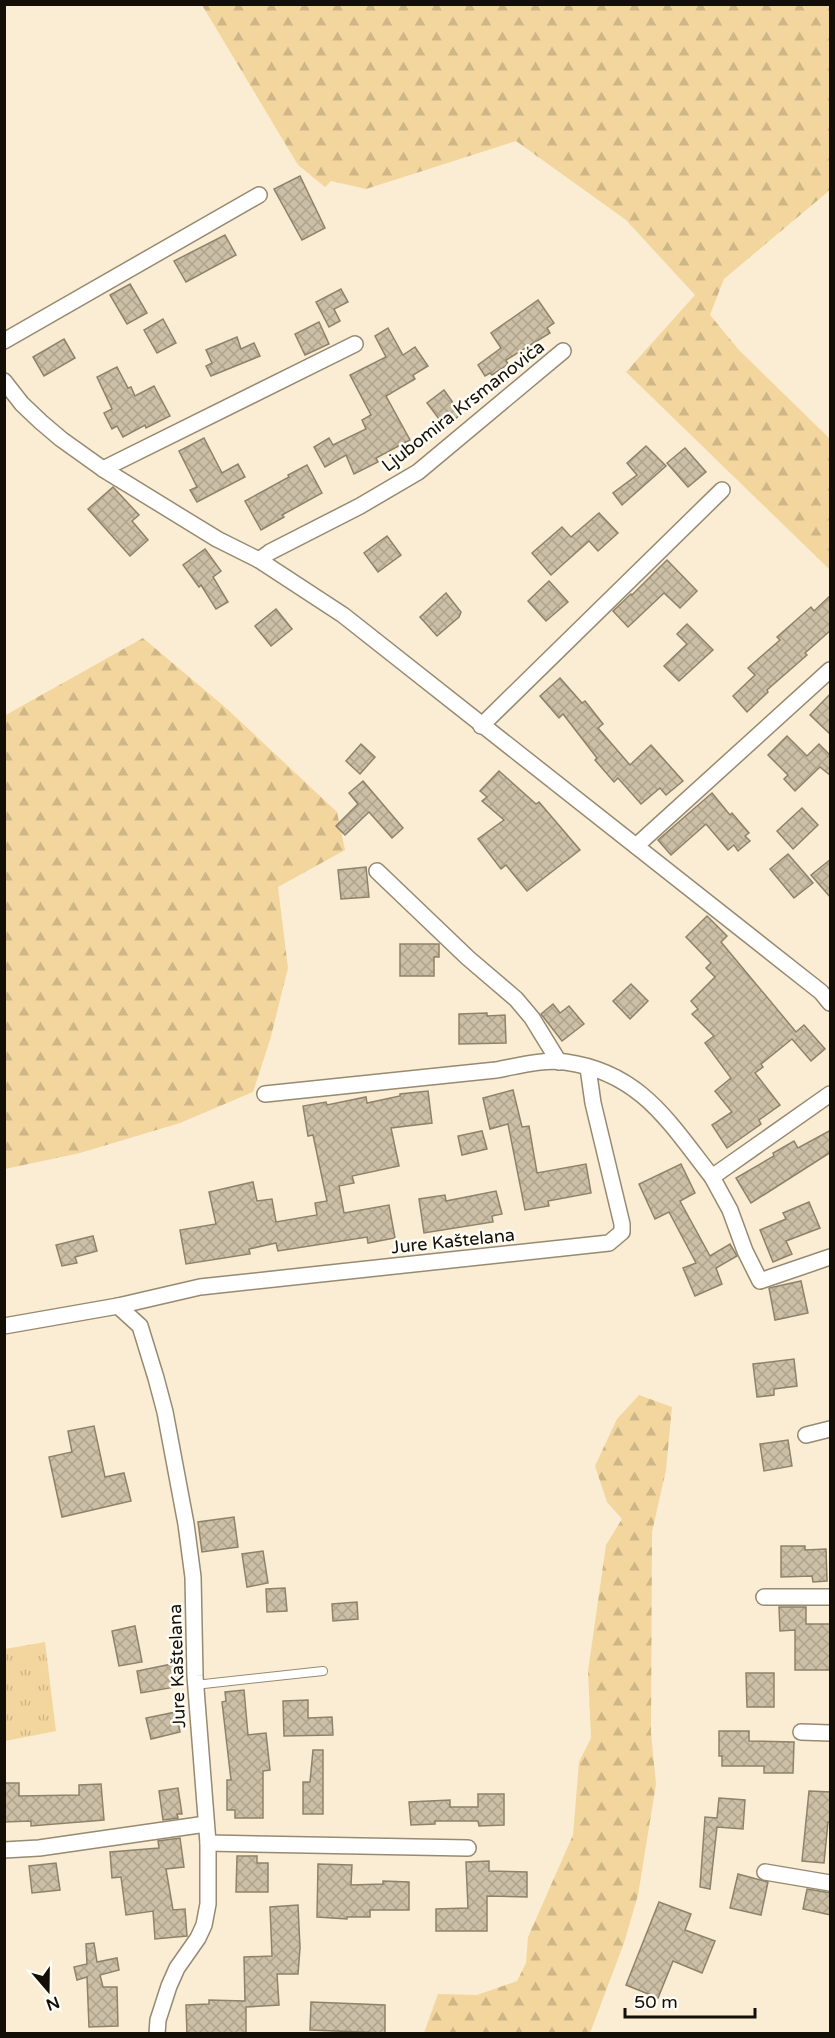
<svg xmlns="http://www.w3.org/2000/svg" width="835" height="2038" viewBox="0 0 835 2038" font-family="'Varela Round',sans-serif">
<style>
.grass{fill:url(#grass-tufts)}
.forest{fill:url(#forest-firs)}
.building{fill:url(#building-cross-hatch);stroke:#8e826a;stroke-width:1.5}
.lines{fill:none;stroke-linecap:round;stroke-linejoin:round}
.service-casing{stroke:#968a71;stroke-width:10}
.minor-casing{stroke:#968a71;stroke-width:18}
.service{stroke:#fff;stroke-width:8}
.minor{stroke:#fff;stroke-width:15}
.labels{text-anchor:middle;stroke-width:5;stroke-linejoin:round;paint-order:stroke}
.street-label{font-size:18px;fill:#130f06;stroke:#fefcf6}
</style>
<defs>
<pattern id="grass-tufts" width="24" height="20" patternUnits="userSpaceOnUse" patternTransform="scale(1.5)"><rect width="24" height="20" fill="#f2d69e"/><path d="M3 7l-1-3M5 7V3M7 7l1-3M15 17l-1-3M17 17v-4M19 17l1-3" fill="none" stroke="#cfb687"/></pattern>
<pattern id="forest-firs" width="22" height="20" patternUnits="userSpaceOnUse" patternTransform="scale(1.5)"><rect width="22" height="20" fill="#f2d69e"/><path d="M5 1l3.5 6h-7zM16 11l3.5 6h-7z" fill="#cfb687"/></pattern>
<pattern id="building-cross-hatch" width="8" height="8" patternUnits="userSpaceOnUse" patternTransform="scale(1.5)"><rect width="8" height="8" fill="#ccbfa5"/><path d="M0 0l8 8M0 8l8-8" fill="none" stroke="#aea38d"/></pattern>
</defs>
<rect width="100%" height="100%" fill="#fbedd3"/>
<!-- grass -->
<polygon class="grass" points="45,1642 56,1731 5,1741 5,1649"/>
<!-- forest -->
<g class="forest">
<polygon points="202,5 830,5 830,190 724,279 710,315 739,350 830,439 830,570 626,372 695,295 626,220 516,141 366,189 331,181 325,187 298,165"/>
<polygon points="143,638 226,708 337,812 345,850 278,887 288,968 270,1040 253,1092 180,1123 80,1153 5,1169 4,716"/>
<polygon points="639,1395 672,1407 666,1470 652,1532 651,1733 656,1784 638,1895 624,1943 590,2033 424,2033 438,1994 477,1995 517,1981 526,1963 528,1937 573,1835 579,1762 591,1738 588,1671 606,1545 622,1519 607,1502 595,1466 617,1419"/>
</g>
<!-- building -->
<g class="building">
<polygon points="300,176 325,228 302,240 274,189"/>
<polygon points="225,235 236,255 186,282 174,261"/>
<polygon points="130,284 147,313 127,324 110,295"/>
<polygon points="341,289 348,302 334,309 340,321 329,327 316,302"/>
<polygon points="538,300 554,323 547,328 550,333 506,360 508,364 492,375 490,373 485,376 478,365 501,348 491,333"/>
<polygon points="163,319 176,343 157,353 144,330"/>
<polygon points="319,322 329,344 305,355 295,334"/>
<polygon points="388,328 403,355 415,347 428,366 413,375 415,379 386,396 410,440 376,458 378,462 354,474 346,455 325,467 314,447 329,438 333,445 366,429 362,420 371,415 350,375 386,357 375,336"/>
<polygon points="237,337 241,349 254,343 260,356 211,376 206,366 212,363 206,350"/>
<polygon points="64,339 75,358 44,376 33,357"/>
<polygon points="117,367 128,388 131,387 135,396 154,386 170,416 146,428 145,425 123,437 117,426 112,429 104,413 112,409 97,377"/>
<polygon points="444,390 461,414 445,427 427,403"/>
<polygon points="204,438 222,473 238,464 245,477 197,502 190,490 197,487 179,451"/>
<polygon points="646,446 666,466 622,505 613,493 637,475 627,463"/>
<polygon points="685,448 706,472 688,487 667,463"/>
<polygon points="307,465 322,493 282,515 284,517 261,530 245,501 289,477 288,475"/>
<polygon points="113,487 139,515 132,521 148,540 130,556 88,509"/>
<polygon points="599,513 618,533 598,551 589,541 551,575 532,553 562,527 571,537"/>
<polygon points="387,536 401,555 378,572 364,553"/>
<polygon points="205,549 221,571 213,577 228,602 216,609 201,585 199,587 183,565"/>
<polygon points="667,560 697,591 680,608 664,593 628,627 613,611 631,594 632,595"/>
<polygon points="549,581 568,602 546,621 528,601"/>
<polygon points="446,593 461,612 459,617 437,636 420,617"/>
<polygon points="831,595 831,630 805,653 807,655 767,690 768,692 747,712 733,696 755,675 748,668 780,640 777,637 811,607 814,611"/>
<polygon points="276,609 292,629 271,646 255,626"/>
<polygon points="687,624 713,650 679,681 664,666 687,644 677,634"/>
<polygon points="560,678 582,703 585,701 603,724 598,728 630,765 651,745 683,781 666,795 660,788 641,804 618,778 614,782 595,760 597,758 563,714 559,718 540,696"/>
<polygon points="831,693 831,735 810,715"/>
<polygon points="787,736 807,756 819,744 831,756 831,776 820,767 795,791 784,779 788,775 768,755"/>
<polygon points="361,744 375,757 360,774 346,761"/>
<polygon points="499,771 536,804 539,802 580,850 527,891 506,865 501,869 478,839 504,820 482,801 487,797 480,791"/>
<polygon points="363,781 403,828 392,838 369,812 345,835 336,826 358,804 349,793"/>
<polygon points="712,793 730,815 732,813 749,833 745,836 750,841 738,851 734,845 728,850 706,824 671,855 658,840"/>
<polygon points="802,808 818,825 793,849 777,831"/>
<polygon points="788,854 813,883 794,898 770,869"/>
<polygon points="831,859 831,898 811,875"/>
<polygon points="366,867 369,897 341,899 338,870"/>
<polygon points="707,916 727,936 721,942 796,1032 804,1025 825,1049 811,1061 792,1039 761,1064 763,1067 755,1073 780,1105 759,1120 761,1124 727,1148 712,1125 732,1112 715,1091 731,1078 705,1043 714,1036 692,1014 698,1009 691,1001 715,977 706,968 711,963 686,937"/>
<polygon points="400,944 439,944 439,957 434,957 434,976 400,976"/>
<polygon points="631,984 648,1001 630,1019 613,1001"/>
<polygon points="553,1004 560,1013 569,1006 584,1024 562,1041 541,1014"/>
<polygon points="487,1013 487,1016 505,1015 506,1043 459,1044 459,1014"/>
<polygon points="513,1090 522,1127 529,1126 537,1173 586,1164 591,1193 548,1201 549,1206 525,1210 508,1124 490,1129 483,1098"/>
<polygon points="428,1091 432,1123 391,1128 399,1166 352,1176 354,1183 339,1186 344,1213 389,1205 395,1238 368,1243 367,1237 278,1251 276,1243 249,1249 250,1254 186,1264 180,1230 216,1224 209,1192 253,1182 257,1201 272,1199 276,1222 317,1215 315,1203 327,1201 313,1135 308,1136 303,1106 326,1102 327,1105 366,1097 367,1103 400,1096 400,1094"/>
<polygon points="831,1130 831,1152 751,1203 736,1178 774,1156 773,1153 794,1141 798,1148"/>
<polygon points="482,1131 487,1149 462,1155 458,1136"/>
<polygon points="681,1164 695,1193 680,1201 710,1256 730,1244 737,1256 716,1268 722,1284 695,1296 683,1268 696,1263 669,1212 655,1219 639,1184"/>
<polygon points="496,1191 502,1214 492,1216 493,1222 424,1233 419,1199 445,1195 446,1201"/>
<polygon points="809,1202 820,1228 786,1241 792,1254 773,1262 760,1230 786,1219 783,1213"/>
<polygon points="93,1236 97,1251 75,1257 77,1263 62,1266 56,1245"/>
<polygon points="801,1281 808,1313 775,1320 769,1288"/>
<polygon points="794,1359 797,1386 774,1389 774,1395 757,1397 753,1364"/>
<polygon points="94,1426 105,1477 124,1473 131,1501 62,1517 49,1457 72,1452 68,1431"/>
<polygon points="788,1440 792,1466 764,1471 760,1444"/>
<polygon points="234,1517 238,1547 202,1552 198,1522"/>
<polygon points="781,1546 805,1546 805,1550 826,1549 827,1581 813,1582 812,1576 781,1577"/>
<polygon points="263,1551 268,1583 247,1587 242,1554"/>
<polygon points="285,1588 287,1611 267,1612 266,1589"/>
<polygon points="357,1602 358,1619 333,1621 332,1604"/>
<polygon points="779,1607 806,1607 806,1624 831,1624 830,1670 795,1670 795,1630 780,1631"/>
<polygon points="135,1626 142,1662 119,1666 112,1631"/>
<polygon points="177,1663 181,1686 141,1693 137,1671"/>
<polygon points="746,1673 774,1673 774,1707 747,1707"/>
<polygon points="244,1690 248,1735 266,1733 270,1770 263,1771 263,1818 235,1818 235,1810 227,1810 227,1780 231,1780 222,1702 226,1701 225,1692"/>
<polygon points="308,1700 308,1718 332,1717 333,1735 284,1736 283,1701"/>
<polygon points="176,1712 180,1732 151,1739 146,1718"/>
<polygon points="719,1731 749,1731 749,1741 794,1742 793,1773 764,1773 764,1766 722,1766 722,1756 719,1756"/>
<polygon points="313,1750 323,1750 323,1814 303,1814 303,1782 310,1782"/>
<polygon points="4,1783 19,1783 19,1796 79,1795 79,1785 101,1784 104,1820 31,1826 31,1821 4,1822"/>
<polygon points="178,1788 182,1814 177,1814 178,1818 163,1820 159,1791"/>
<polygon points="809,1791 831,1792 831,1822 828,1822 824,1863 802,1861"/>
<polygon points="478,1794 504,1794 504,1825 479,1826 478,1821 435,1821 435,1824 411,1825 409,1802 450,1800 450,1807 478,1807"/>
<polygon points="719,1798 745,1800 743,1829 717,1827 710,1889 700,1887 705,1817 717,1818"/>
<polygon points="180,1838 184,1867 166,1869 173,1910 185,1909 187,1936 155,1939 153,1911 126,1915 121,1877 112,1878 110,1852 159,1848 158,1841"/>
<polygon points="237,1856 257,1856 257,1863 268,1863 268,1892 236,1892"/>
<polygon points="489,1861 489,1871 527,1872 527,1897 487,1896 487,1931 436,1931 436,1909 468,1908 466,1862"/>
<polygon points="56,1863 60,1890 32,1893 29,1866"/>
<polygon points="318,1864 352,1865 351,1885 383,1884 383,1881 409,1882 409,1910 370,1910 370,1917 347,1917 347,1919 317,1917"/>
<polygon points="738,1874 768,1882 761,1915 730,1908"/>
<polygon points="807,1889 831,1893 831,1915 803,1909"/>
<polygon points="659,1902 691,1914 685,1930 715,1941 702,1973 673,1961 658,1998 626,1985"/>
<polygon points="298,1905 300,1948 298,1974 277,1974 279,2005 246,2007 246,2034 187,2034 186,2005 209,2004 209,2000 245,2001 244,1957 272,1956 270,1907"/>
<polygon points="94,1943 97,1962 117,1958 119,1970 100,1975 103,1987 117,1987 118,2026 89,2027 87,1977 77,1980 74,1967 87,1964 86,1944"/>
<polygon points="311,2002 385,2005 385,2033 310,2030"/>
</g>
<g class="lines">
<!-- service casing -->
<g class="service-casing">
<polyline id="service" points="195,1685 323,1671"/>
</g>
<!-- minor casing -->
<g class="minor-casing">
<g id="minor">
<polyline points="4,341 259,195"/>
<polyline points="4,381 22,404 41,422 61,439 103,469 217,539 259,560 343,615 821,992 830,1003"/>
<polyline points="103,469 355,344"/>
<polyline points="259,560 270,552 360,506 418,472 563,351"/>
<polyline points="481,726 722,490"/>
<polyline points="636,846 830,670"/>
<polyline points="377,871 468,958 516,999 532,1018 559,1062"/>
<path d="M265 1094 496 1070C518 1066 543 1059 565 1062 640 1072 669 1122 712 1177L830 1094"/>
<polyline points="712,1177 730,1210 745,1251 760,1281 830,1257"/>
<polyline points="118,1306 140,1326 156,1378 165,1412 186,1524 193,1577 195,1676 208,1843 208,1904 204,1925 198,1938 177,1968 169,1986 158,2020 157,2034"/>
<polyline points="4,1326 118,1306 200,1287 609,1243 622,1232 622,1224 593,1103 588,1068"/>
<polyline points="806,1435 830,1429"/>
<polyline points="764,1597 830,1597"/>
<polyline points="801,1732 830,1733"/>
<polyline points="208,1843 468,1848"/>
<polyline points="4,1850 39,1848 206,1824"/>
<polyline points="765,1872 830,1883"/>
</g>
</g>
<!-- service -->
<use href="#service" class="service"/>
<!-- minor -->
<use href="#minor" class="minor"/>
</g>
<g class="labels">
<!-- street labels -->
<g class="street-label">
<text transform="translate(463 406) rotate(-38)" y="6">Ljubomira Krsmanovića</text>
<text transform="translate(453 1241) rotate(-6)" y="6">Jure Kaštelana</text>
<text transform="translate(177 1666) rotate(-92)" y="6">Jure Kaštelana</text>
</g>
</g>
<!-- border -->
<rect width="835" height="2038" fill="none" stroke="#130f06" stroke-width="12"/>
<!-- north arrow -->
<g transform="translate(48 1990) rotate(160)" stroke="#fefcf6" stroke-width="4.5" paint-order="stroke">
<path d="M0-4.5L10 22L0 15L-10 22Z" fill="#130f06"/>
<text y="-9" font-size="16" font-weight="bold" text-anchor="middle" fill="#130f06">N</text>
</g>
<!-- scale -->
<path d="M625 2008v9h130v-9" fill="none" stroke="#130f06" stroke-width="3"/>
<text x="634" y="2008" font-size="18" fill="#130f06" stroke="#fefcf6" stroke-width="4.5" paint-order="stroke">50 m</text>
</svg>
